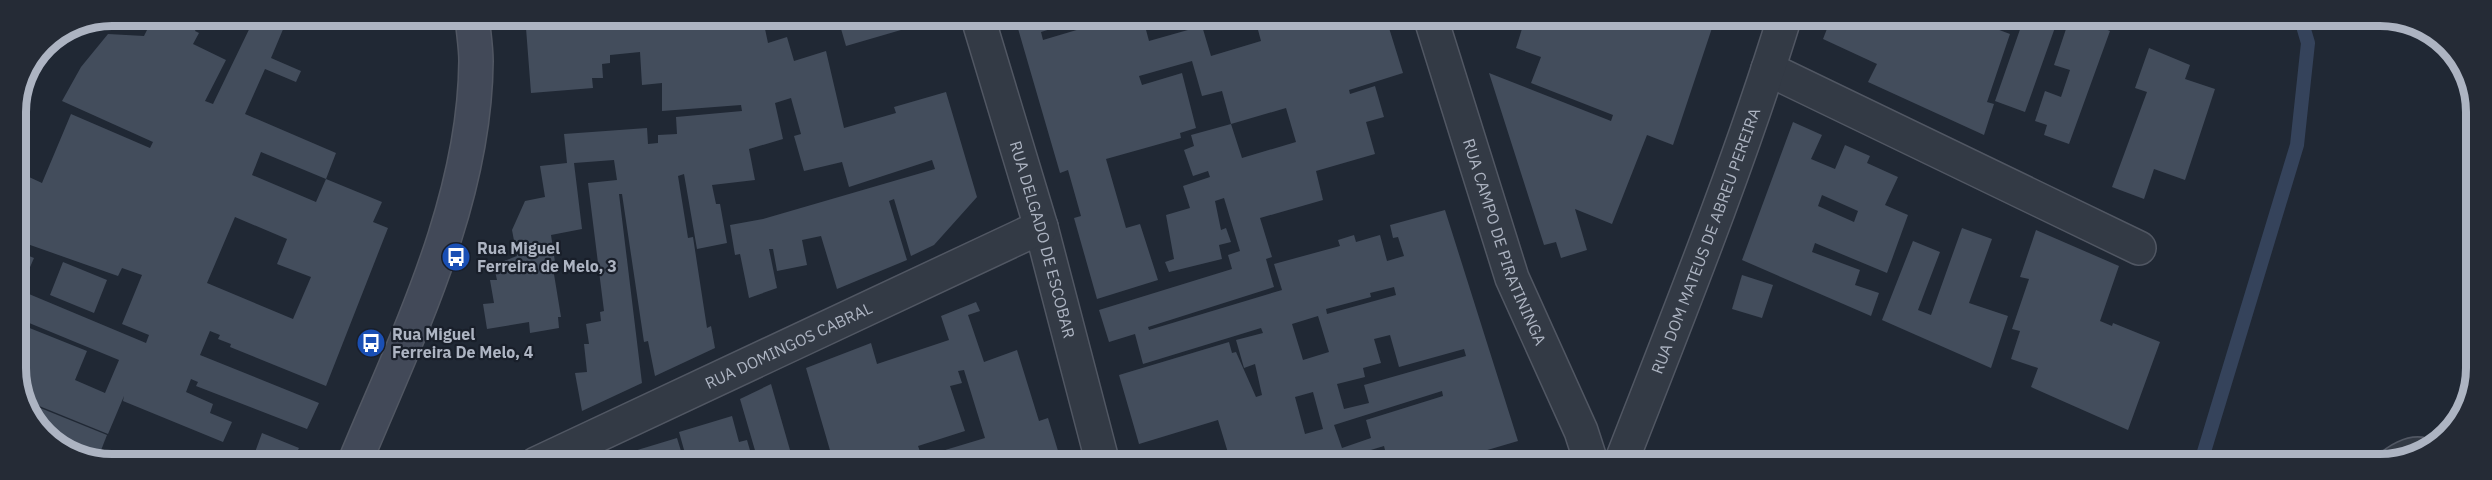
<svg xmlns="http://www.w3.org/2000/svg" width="2492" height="480" viewBox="0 0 2492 480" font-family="'IBM Plex Sans',sans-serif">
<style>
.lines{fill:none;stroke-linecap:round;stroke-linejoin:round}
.stream{stroke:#35435b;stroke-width:14}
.building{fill:#434d5c;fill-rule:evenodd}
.lane-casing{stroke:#515763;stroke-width:24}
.street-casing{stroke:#515763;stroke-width:36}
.secondary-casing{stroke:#515763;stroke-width:36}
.lane{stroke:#333a45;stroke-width:21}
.street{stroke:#333a45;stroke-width:33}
.secondary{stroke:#424958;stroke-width:33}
.labels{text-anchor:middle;stroke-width:4.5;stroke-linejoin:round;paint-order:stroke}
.street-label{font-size:16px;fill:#adb4c2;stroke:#191f2a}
.poi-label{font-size:16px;font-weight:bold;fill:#adb4c2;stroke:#191f2a;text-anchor:start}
.rim{fill:none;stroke:#adb4c2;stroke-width:8}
</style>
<rect width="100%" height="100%" fill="#202834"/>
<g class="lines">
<!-- stream -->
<polyline class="stream" points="2200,465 2297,145 2308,43 2300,16"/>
</g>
<!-- building -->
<g class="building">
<path d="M180 15H202L195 31 199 33 193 44 226 60 205 101 213 104 256 15H349L313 26 311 21 284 27 271 58 301 71 296 82 265 69 245 114 336 153 326 179 261 152 252 175 316 202 326 179 382 202 373 222 388 228 326 386 230 347 231 344 218 339 220 335 210 331 200 355 319 403 307 429 196 386 198 382 191 379 186 392 213 404 210 413 232 422 223 442 123 401 124 396 108 434 22 399 18 393 17 323 87 351 75 380 105 393 119 360 17 318V289L146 343 149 335 122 324 142 275 122 268 118 276 16 240V206L29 177 42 183 71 114 150 148 153 142 62 101 81 67 108 34 144 36 153 18ZM235 217 287 239 277 264 311 277 293 319 207 283Z"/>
<polygon points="397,15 417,15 417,28 398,29"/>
<polygon points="525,15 762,15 768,43 787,37 794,61 826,51 844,128 896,113 894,107 946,92 977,197 934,245 911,256 894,199 889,201 907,260 837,289 821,236 802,240 807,265 777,271 773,249 769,249 777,288 749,298 740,254 735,255 730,225 763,219 935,169 932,160 849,187 842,162 804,171 794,136 801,134 791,98 775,103 783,139 749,149 755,180 712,185 716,204 720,204 727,243 697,249 684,174 678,176 688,238 693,237 707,328 711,326 715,348 655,376 648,341 644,342 622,194 619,194 642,383 582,411 575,373 587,372 584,344 589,344 586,324 601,321 600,312 604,311 588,183 617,180 614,160 574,163 582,229 551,235 555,262 552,262 561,317 558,317 559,328 530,333 529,322 487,329 483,304 494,303 490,280 497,280 494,267 505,266 504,261 517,256 512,230 525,201 545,197 540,166 567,163 564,134 647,128 648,144 658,143 658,135 677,134 676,117 742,111 741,105 662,111 662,83 642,85 640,52 610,55 610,63 602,64 603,78 592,78 593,88 531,93"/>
<polygon points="837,15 923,15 925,23 846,46"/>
<path d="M1014 15H1096L1041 32 1043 40 1127 15H1142L1149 41 1202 26 1211 56 1261 41 1254 15H1350V18L1385 15 1403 73 1349 90 1350 94 1375 86 1384 117 1366 122 1375 154 1316 171 1323 200 1260 218 1272 257 1266 259 1274 287 1148 327 1149 330 1282 290 1274 264 1340 246 1338 240 1354 235 1356 242 1380 235 1387 261 1404 256 1398 237 1393 238 1390 225 1445 210 1518 441 1484 451 1488 465 1339 464 1385 450 1384 446 1334 461V464H1307L1306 461 1295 464H1204L1229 456 1218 420 1139 444 1119 375 1229 342 1232 353 1236 352 1256 397 1262 395 1255 364 1244 368 1236 340 1263 333 1261 328 1143 364 1135 334 1109 342 1099 310 1232 269 1228 255 1240 251 1224 198 1215 201 1221 230 1226 228 1231 242 1219 245 1222 259 1169 272 1165 262 1174 259 1166 215 1190 208 1183 186 1210 177 1208 171 1193 176 1184 150 1194 146 1191 135 1231 124 1242 158 1296 142 1286 108 1231 124 1222 91 1202 96 1192 61 1139 76 1142 85 1182 73 1196 128 1180 133 1181 138 1106 159 1126 228 1140 224 1158 280 1097 299 1074 218 1081 216 1068 170 1060 173ZM1394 287 1396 295 1327 314 1326 309 1371 297 1370 293ZM1318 316 1329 352 1303 360 1292 324ZM1390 335 1399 367 1464 349 1466 356 1364 385 1369 403 1344 409 1337 384 1365 377 1363 368 1381 363 1374 339ZM1442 391 1443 396 1366 420 1371 438 1342 448 1334 425ZM1313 392 1323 429 1305 434 1295 397Z"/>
<polygon points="1526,16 1544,16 1542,21 1551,25 1555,16 1563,19 1565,16 1716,16 1673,145 1647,135 1612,224 1575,209 1587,250 1561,258 1556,242 1544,245 1489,73 1611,121 1613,115 1531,83 1541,57 1516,48"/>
<polygon points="1832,16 1980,16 1978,22 2010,34 1987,102 1994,104 1984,135 1868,82 1877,64 1823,39"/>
<polygon points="2020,16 2075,16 2110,31 2069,144 2044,135 2047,125 2035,121 2045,91 2061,97 2070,70 2054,65 2068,23 2058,19 2025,112 1995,101 2024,18"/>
<polygon points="2149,48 2190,65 2185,79 2215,89 2185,180 2154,169 2144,199 2112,187 2147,92 2135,88"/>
<path d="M1793 122 1822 135 1811 159 1835 169 1845 145 1870 156 1867 163 1898 177 1885 205 1908 215 1887 273 1815 243 1812 252 1860 270 1855 285 1879 293 1871 316 1742 260ZM1822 195 1858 211 1854 222 1818 206Z"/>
<polygon points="1962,228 1992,239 1969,303 2008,316 1991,368 1882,320 1913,241 1940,252 1918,310 1931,315"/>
<polygon points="2036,230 2119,266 2100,321 2112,326 2113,323 2160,342 2128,430 2031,387 2038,368 2011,359 2020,331 2012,329 2029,279 2020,277"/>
<polygon points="17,251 34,258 23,283 17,281"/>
<polygon points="63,262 107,280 94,313 50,295"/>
<polygon points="1742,275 1773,285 1762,318 1732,309"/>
<path d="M976 302 980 311 968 315 984 362 1017 350 1039 421 1048 418 1062 464H1035L1033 456 1008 464H834L806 368 871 343 877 364 949 340 941 316ZM964 370 985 438 922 457 918 446 965 431 950 386 962 383 958 371Z"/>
<polygon points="771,384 794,464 759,464 740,399"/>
<polygon points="23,401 107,435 96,463 48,441"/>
<polygon points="732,416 739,442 747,440 754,464 688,464 679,432"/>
<polygon points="262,433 299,448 291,464 277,464 254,455"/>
<polygon points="677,438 685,464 607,464 612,462 611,458"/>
<polygon points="207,455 229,464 204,464"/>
<polygon points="822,456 825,464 796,464"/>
</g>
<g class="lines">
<!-- lane casing -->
<g class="lane-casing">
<path id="lane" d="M2384 465C2393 456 2410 445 2424 449"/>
</g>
<!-- street casing -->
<g class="street-casing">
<g id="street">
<path id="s1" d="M977 15 1041 227 1103 464"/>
<path id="s2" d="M1430 16 1512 278 1581 431 1592 465"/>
<polyline points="1768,69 2139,248"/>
<path id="s3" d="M536 464 1041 227"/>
<path id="s4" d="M1620 465C1678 316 1738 168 1785 16"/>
</g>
</g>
<!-- secondary casing -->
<g class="secondary-casing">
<path id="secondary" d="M354 464C407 336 475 202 476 61 476 46 473 30 472 15"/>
</g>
<!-- lane -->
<use href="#lane" class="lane"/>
<!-- street -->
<use href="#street" class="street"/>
<!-- secondary -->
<use href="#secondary" class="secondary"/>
</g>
<!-- icons -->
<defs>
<g id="bus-disc" transform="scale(1.5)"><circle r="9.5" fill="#1a4fb4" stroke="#191f2a"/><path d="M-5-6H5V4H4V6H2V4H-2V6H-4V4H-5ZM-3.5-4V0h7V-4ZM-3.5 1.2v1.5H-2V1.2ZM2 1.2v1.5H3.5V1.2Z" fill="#fff"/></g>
</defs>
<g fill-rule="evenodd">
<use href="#bus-disc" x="456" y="257"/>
<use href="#bus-disc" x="371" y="343"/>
</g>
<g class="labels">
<!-- street labels -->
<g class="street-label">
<text dy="6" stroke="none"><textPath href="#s1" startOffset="234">RUA DELGADO DE ESCOBAR</textPath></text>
<text dy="6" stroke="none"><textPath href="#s4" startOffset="240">RUA DOM MATEUS DE ABREU PEREIRA</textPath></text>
<text dy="6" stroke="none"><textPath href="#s2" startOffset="238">RUA CAMPO DE PIRATININGA</textPath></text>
<text dy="6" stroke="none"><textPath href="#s3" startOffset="279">RUA DOMINGOS CABRAL</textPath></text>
</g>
<!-- poi labels -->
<g class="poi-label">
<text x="477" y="254">Rua Miguel<tspan x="477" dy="18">Ferreira de Melo, 3</tspan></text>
<text x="392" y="340">Rua Miguel<tspan x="392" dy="18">Ferreira De Melo, 4</tspan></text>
</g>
</g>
<!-- crop -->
<path d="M0 0H2492V480H0ZM112 26H2380A86 86 0 0 1 2466 112V368A86 86 0 0 1 2380 454H112A86 86 0 0 1 26 368V112A86 86 0 0 1 112 26Z" fill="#252b36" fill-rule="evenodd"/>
<path class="rim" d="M112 26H2380A86 86 0 0 1 2466 112V368A86 86 0 0 1 2380 454H112A86 86 0 0 1 26 368V112A86 86 0 0 1 112 26Z"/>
</svg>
